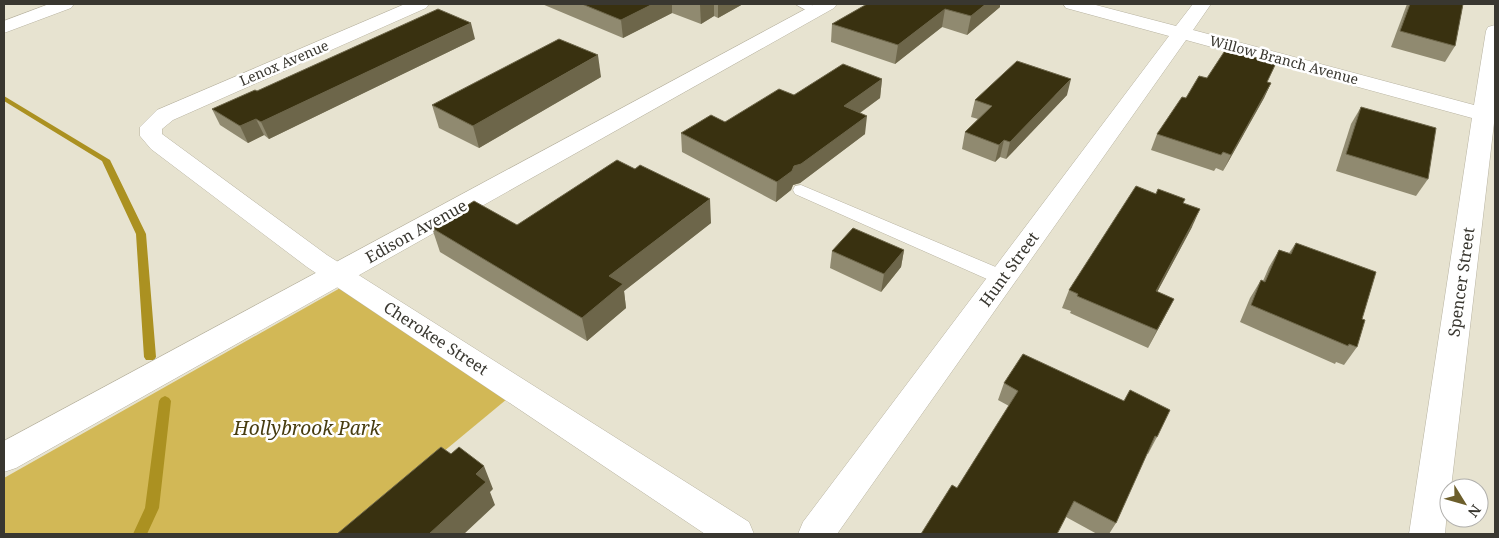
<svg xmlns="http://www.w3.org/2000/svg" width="1499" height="538" viewBox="0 0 1499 538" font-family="'Noto Serif',serif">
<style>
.green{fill:#d2b856}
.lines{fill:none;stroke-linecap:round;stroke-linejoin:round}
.stream{fill:#ab9121;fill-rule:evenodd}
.service-casing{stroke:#b8b3a1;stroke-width:1}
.minor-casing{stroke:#b8b3a1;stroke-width:1}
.secondary-casing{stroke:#b8b3a1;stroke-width:1}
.motorway-casing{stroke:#b8b3a1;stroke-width:1}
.service{fill:#fff;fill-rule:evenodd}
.minor{fill:#fff;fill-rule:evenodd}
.secondary{fill:#fff;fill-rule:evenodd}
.motorway{fill:#fff;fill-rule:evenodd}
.wall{fill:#908a70}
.shaded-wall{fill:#6d664a}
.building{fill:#393110;stroke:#6d664a}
.labels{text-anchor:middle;stroke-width:5;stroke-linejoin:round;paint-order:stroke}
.far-street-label{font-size:14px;fill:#393730;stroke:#fff}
.street-label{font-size:16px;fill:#393730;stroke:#fff}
.near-park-label{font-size:19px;font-style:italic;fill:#483d11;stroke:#fff}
</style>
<rect width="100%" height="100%" fill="#e7e3d0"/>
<!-- green -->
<polygon class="green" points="342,287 507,399 344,534 4,534 4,478"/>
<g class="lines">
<!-- stream -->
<g class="stream">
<polygon points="4,96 110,160 146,234 156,357 154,360 146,360 144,357 136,234 102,161 4,101"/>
<polygon points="165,396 169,398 171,401 159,508 147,534 133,534 145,508 159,401 161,398"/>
</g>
<!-- service casing -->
<g class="service-casing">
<g id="service">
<polygon points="795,4 810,4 821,11 815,15"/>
<polygon points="801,185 1010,273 1012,278 1010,283 1003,285 996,283 795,194 793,190 795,186"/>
</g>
</g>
<!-- minor casing -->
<g class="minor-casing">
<g id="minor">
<polygon points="405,4 429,4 426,8 173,120 162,129 162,134 327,255 749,522 754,534 705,534 307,267 151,149 140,136 140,127 157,110"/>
<polygon points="1063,4 1092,4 1176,26 1193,4 1211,4 1193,30 1474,105 1486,31 1488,27 1495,25 1495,124 1494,123 1451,488 1449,488 1445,534 1409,534 1472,118 1186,40 837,534 798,534 803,522 1169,36 1066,8"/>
</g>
</g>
<!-- secondary casing -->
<g class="secondary-casing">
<polygon id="secondary" points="815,4 837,4 834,8 16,468 4,472 4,441"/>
</g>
<!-- motorway casing -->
<g class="motorway-casing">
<polygon id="motorway" points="49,4 74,4 71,8 4,33 4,21"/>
</g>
<!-- service -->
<use href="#service" class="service"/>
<!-- minor -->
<use href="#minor" class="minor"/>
<!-- secondary -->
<use href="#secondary" class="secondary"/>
<!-- motorway -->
<use href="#motorway" class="motorway"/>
</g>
<!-- wall -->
<g class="wall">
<polygon points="542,4 743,4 718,18 714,16 701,24 672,13 623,38"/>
<polygon points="867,4 1000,7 967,35 942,27 895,64 831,42 832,24"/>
<polygon points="1407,4 1463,4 1455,46 1445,62 1391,47"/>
<polygon points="475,39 269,139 264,135 248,143 220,125 212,109 257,91"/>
<polygon points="601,77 479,148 439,128 432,105"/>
<polygon points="1207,78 1267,82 1271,83 1264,98 1223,171 1216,168 1214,171 1151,150 1157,134 1186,98"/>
<polygon points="882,79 880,98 860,113 865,134 800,183 793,185 791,190 776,202 682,152 681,133 725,122 794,95"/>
<polygon points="1067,95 1006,159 1000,157 995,162 962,149 965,132 978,119 971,117 975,100"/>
<polygon points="1361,107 1428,179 1416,196 1336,171 1351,124"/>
<polygon points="1184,203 1192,227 1157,292 1174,299 1148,348 1070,313 1071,311 1062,308 1069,290"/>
<polygon points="711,223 624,291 626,308 587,341 440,252 432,228 517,225"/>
<polygon points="1296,243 1362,319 1357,347 1344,365 1336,362 1335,364 1240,322 1250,298 1261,280 1263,281 1269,267 1279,250 1289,253"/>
<polygon points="904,250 901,267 881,292 830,268 832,251"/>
<polygon points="1004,383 1157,437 1148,454 1147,453 1116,523 1109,534 1097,534 1066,517 957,488 1009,406 998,400"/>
</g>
<!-- shaded-wall -->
<g class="shaded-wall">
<polygon points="653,4 672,4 672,13 623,38 621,20"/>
<polygon points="703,4 714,4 714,16 701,24 700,5"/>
<polygon points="718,4 743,4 718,18"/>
<polygon points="986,4 1000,4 1000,7 967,35 971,16"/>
<polygon points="945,9 942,27 895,64 898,45"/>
<polygon points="471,23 475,39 269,139 261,122"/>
<polygon points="598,55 601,77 479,148 473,126"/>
<polygon points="882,79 880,98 843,125 844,106"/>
<polygon points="1071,79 1067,95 1006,159 1010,142"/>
<polygon points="1271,83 1264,98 1223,171 1231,155"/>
<polygon points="867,116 865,134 800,183 793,185 791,190 776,202 777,182 794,166"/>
<polygon points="256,119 264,135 248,143 240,126"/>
<polygon points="1004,140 1000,157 995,162 999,145"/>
<polygon points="710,199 711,223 624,291 626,308 587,341 582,318 609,276"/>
<polygon points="1200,209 1192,227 1148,309 1156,291"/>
<polygon points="904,250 901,267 881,292 884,274"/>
<polygon points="1174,299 1165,316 1148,348 1157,330"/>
<polygon points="484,466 493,489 490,492 495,505 464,534 429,534 476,474"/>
</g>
<!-- building -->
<g class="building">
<polygon points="582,4 653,4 621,20"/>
<polygon points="867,4 986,4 971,16 945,9 898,45 832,24"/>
<polygon points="1410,4 1463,4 1455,46 1400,31"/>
<polygon points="438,9 471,23 261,122 256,119 240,126 212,109 255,90 257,91"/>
<polygon points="559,39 598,55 473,126 432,105"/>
<polygon points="1226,49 1249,54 1254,57 1276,63 1267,82 1271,83 1231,155 1223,152 1221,155 1157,134 1182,97 1186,98 1199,76 1207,78"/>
<polygon points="1017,61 1071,79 1010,142 1004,140 999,145 965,132 992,106 975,100"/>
<polygon points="843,64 882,79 844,106 867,116 801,164 794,166 792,171 777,182 681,133 711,115 725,122 779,89 794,95"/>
<polygon points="1361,107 1436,128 1428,179 1346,154"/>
<polygon points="617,160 635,169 640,165 710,199 609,276 623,284 582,318 432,228 474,201 517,225"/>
<polygon points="1136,186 1156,194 1158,189 1185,199 1183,203 1200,209 1156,291 1174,299 1157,330 1077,296 1078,294 1069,290"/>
<polygon points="853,228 904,250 884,274 832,251"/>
<polygon points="1296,243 1376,272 1362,319 1365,320 1357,347 1349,344 1348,346 1251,305 1261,280 1265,282 1279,250 1291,254"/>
<polygon points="1023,354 1124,401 1130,390 1170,410 1157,437 1155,436 1116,523 1074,501 1057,534 921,534 952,485 957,488 1018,391 1004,383"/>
<polygon points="441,447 451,454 459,447 484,466 476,474 486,482 429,534 337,534"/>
</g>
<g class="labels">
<!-- far-street labels -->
<g class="far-street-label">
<text transform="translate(1284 60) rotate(15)" y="5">Willow Branch Avenue</text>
<text transform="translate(284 63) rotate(-23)" y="5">Lenox Avenue</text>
</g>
<!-- street labels -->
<g class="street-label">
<text transform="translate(416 231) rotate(-29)" y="6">Edison Avenue</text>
<text transform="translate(1009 269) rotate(-54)" y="6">Hunt Street</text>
<text transform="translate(1461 282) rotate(-82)" y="6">Spencer Street</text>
<text transform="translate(436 338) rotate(33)" y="6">Cherokee Street</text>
</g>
<!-- near-park labels -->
<g class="near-park-label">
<text x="307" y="435">Hollybrook Park</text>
</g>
</g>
<!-- border -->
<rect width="1499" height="538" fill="none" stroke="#393730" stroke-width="10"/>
<!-- north arrow -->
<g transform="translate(1464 503) rotate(127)"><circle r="24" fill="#ffffff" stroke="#b0afac"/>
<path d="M0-4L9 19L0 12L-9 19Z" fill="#6c5e2b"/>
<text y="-8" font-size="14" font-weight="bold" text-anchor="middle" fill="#393730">N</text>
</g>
</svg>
